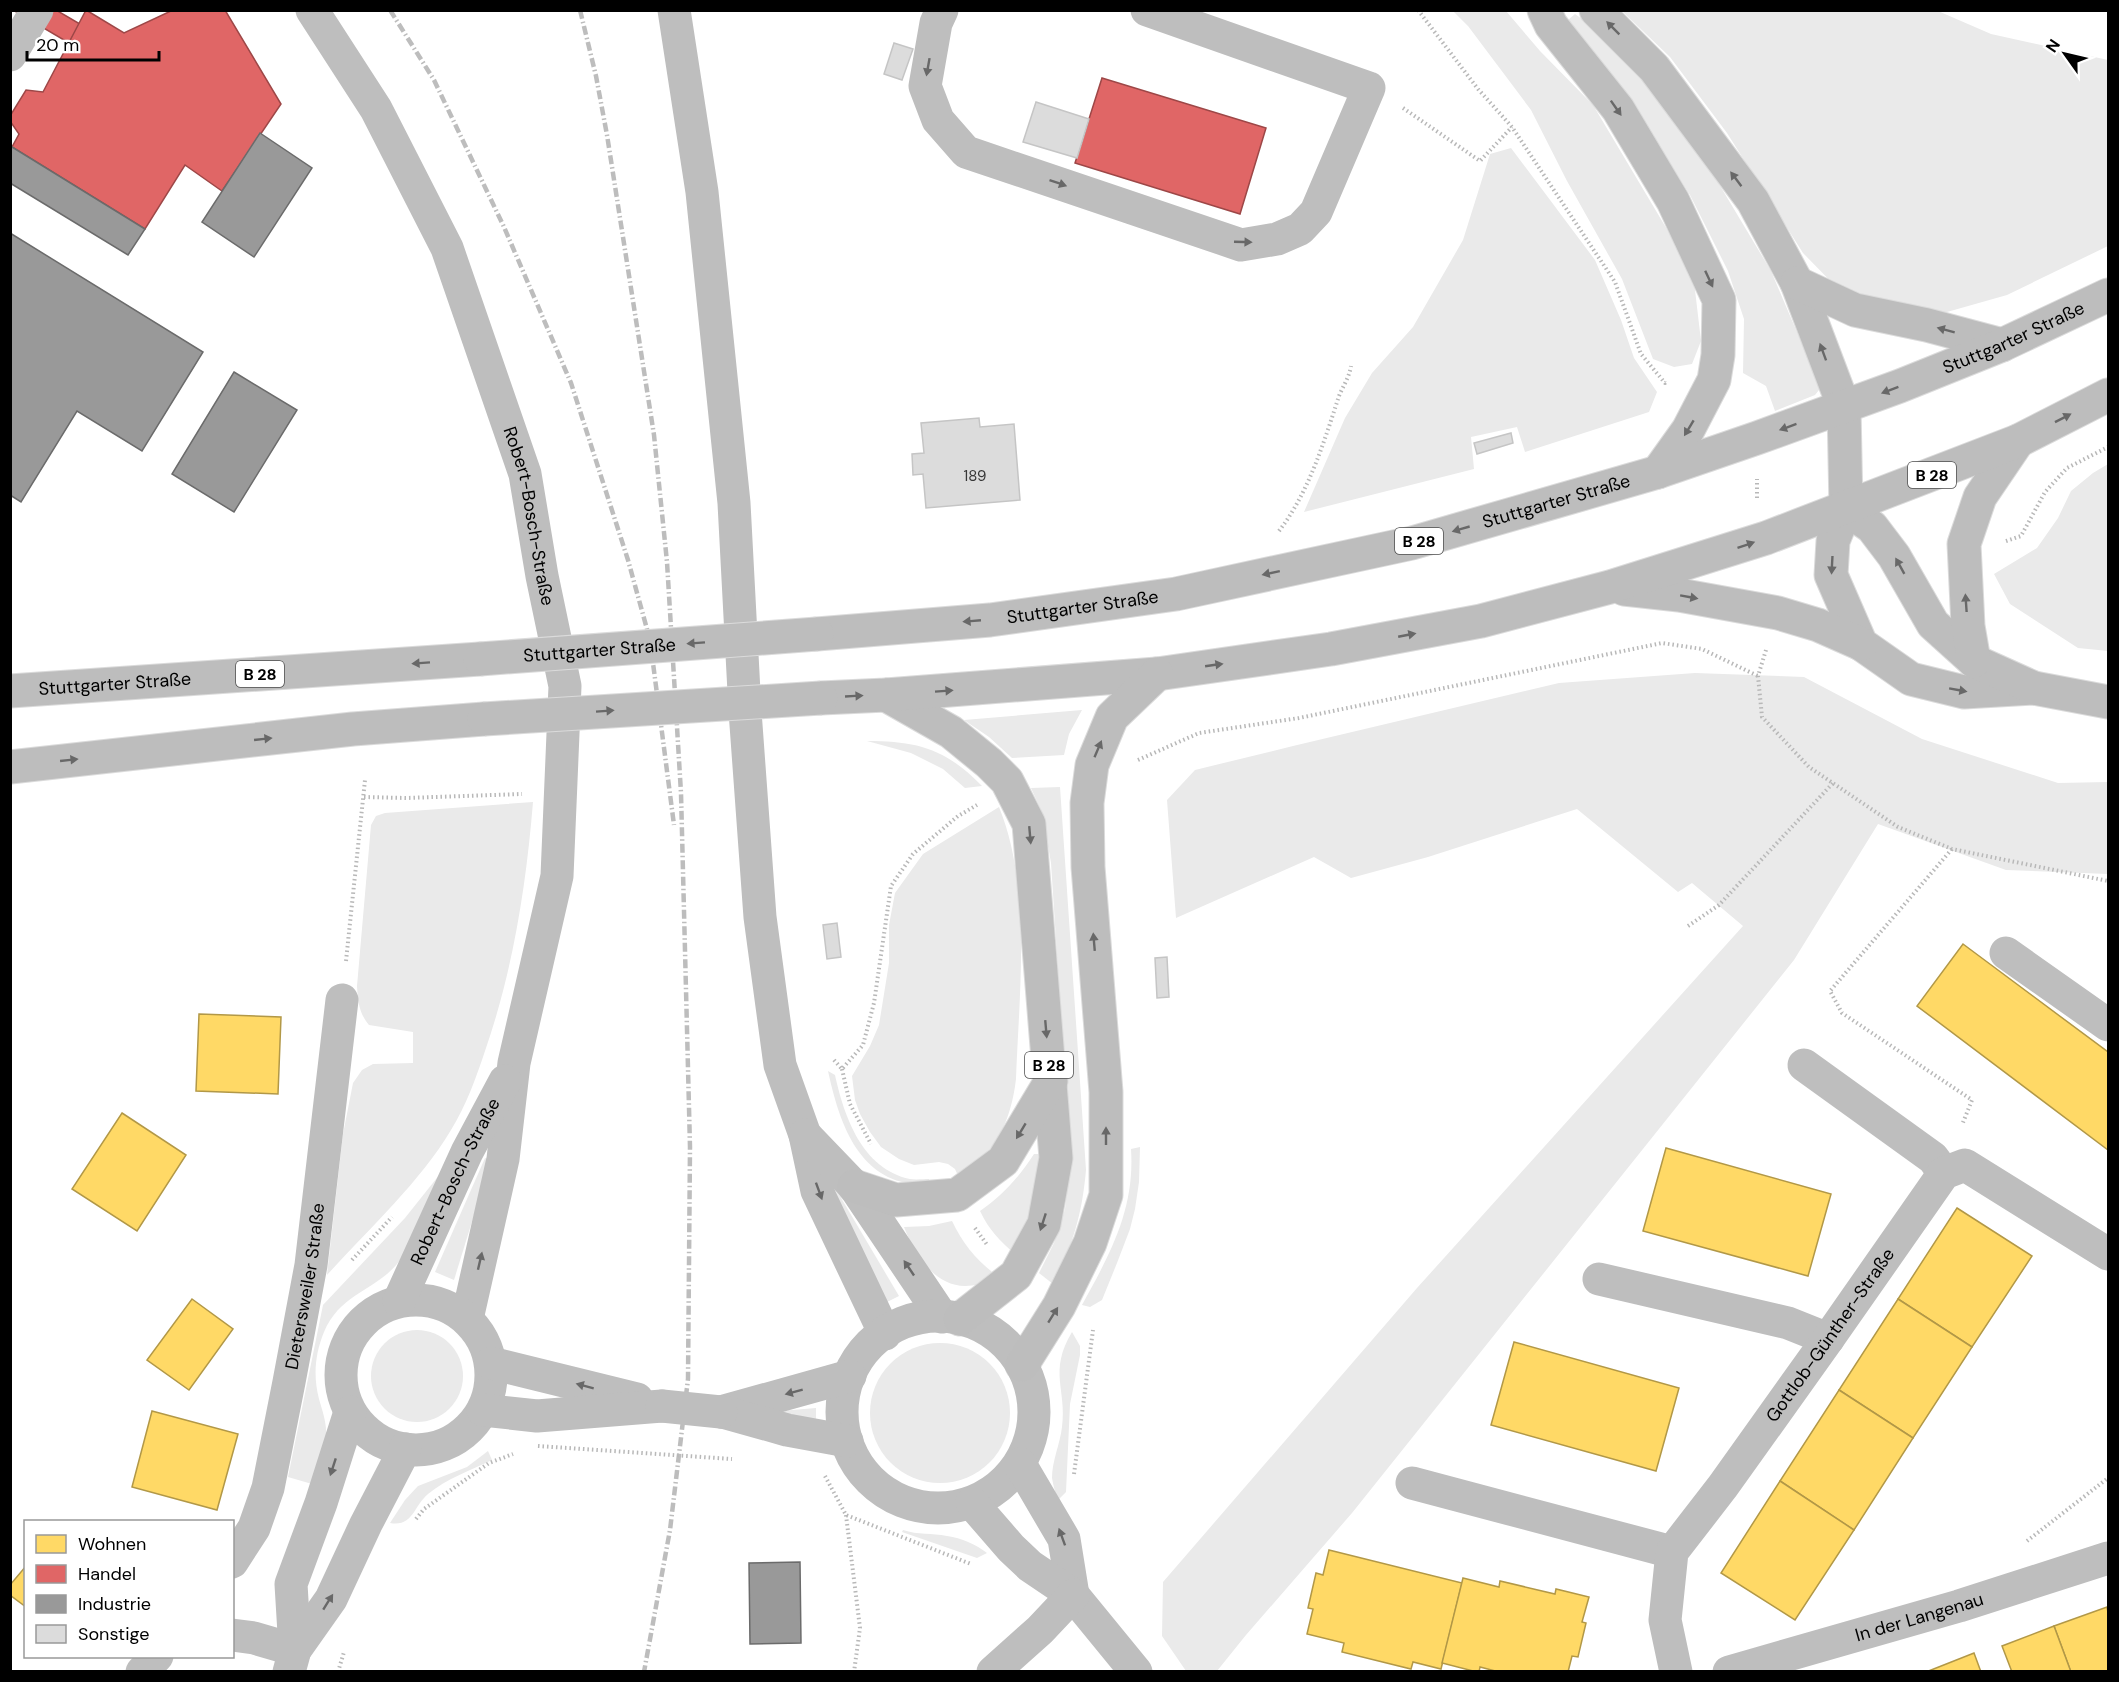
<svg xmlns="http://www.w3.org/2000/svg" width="2119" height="1682" viewBox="0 0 2119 1682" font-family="'DM Sans',sans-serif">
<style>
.green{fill:#eaeaea}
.homes{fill:#ffd966;stroke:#b29847;stroke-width:1.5}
.shops{fill:#e06666;stroke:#9d4747;stroke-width:1.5}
.industry{fill:#999;stroke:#6b6b6b;stroke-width:1.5}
.building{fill:#dcdcdc;stroke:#c5c5c5;stroke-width:1.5}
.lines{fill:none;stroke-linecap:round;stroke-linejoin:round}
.major-casing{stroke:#dbdbdb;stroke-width:35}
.path{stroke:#b8b8b8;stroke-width:4;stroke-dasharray:1.5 3;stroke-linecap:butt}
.minor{stroke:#bebebe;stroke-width:33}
.major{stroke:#bdbdbd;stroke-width:33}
.rail{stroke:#bdbdbd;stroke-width:4.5;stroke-dasharray:9 3 1.5 3;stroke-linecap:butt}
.major-bridge-casing{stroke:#dbdbdb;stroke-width:35;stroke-linecap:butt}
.path-bridge{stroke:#b8b8b8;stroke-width:4;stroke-dasharray:1.5 3;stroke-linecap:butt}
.minor-bridge{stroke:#bebebe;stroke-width:33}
.major-bridge{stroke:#bdbdbd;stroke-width:33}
.oneway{fill:#686868}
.labels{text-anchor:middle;stroke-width:6;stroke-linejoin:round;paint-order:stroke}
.number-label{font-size:15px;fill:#373737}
.shield{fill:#fff;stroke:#4c4c4c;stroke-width:1.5}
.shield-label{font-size:16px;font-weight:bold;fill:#000}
.street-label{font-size:18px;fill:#000;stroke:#fff}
</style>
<rect width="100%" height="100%" fill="#fff"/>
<!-- green -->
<g class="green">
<polygon points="1453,11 1506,11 1540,51 1593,105 1693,273 1701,341 1692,364 1674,367 1653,359 1622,279 1567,181 1531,110 1468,26"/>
<polygon points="1622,11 1938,11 1991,34 2108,60 2108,246 2007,295 1947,312 1906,317 1845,296 1803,253 1727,133 1670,57"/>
<polygon points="1575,14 1604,35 1648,83 1704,159 1771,271 1819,384 1819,390 1815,395 1775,411 1766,386 1743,373 1744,319 1728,271 1690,195 1631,101 1568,20"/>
<polygon points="1511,148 1595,260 1621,320 1634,358 1657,392 1649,412 1525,452 1517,427 1471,437 1474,469 1304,512 1345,418 1372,373 1413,327 1463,240 1490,154"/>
<polygon points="2108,464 2108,651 2078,648 2010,604 1994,574 2037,548 2058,518 2071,491 2093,473"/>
<polygon points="1695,673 1804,677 1922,739 2058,783 2108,782 2108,874 2006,870 1878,824 1794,960 1352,1513 1246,1635 1217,1671 1186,1671 1162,1636 1163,1582 1417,1288 1743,926 1692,883 1678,892 1577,809 1428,857 1351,878 1314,857 1176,918 1167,800 1195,770 1293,746 1559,683"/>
<polygon points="1082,710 1069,734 1064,755 1012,758 989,737 964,720"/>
<path d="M867 741C918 741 946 749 982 786L965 788 943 769 911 753Z"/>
<path d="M1060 787 1086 1170C1082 1215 1073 1244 1053 1284L1039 1273 1054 1243 1065 1209 1072 1145 1065 1077 1051 863 1042 812 1031 788Z"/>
<path d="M533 802C526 887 513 970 485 1051 476 1078 466 1106 451 1130 420 1182 368 1230 327 1275L343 1134 353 1083 362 1070 373 1064 413 1063V1032L369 1025C359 1013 358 1002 357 986L371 825 376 816 385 813Z"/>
<path d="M999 807C1032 888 1019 993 1016 1079 1011 1122 995 1153 959 1178L955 1169 948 1164 939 1162 914 1165 899 1159 881 1147 870 1132 860 1114 855 1100 852 1076 870 1046 879 1025 889 963V925L895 893 923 854Z"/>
<path d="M828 1071 835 1075C844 1116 862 1169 910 1179 916 1180 923 1179 929 1179V1185C922 1185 913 1185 906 1183 854 1172 838 1116 828 1071Z"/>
<path d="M1140 1147 1139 1182 1135 1209 1130 1229 1117 1263 1102 1300 1090 1307 1082 1305C1110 1254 1135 1210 1131 1149Z"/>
<path d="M1034 1154H1043L1037 1200 1015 1254C1000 1241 989 1230 980 1211 1003 1195 1019 1177 1034 1154Z"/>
<polygon points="485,1158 491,1160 454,1280 435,1272"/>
<path d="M444 1169C432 1196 415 1243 397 1264 374 1291 340 1294 324 1332 315 1354 313 1376 319 1399 322 1410 327 1423 326 1435 326 1449 316 1470 312 1484L288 1477 323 1305 405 1218Z"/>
<polygon points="834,1186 899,1296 885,1303 829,1189"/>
<path d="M952 1221C963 1244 976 1260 996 1275 991 1278 985 1282 979 1284 940 1295 916 1258 904 1227L929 1226Z"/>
<circle cx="417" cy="1376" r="46"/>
<path d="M1072 1332 1080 1346V1355L1070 1404 1066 1492 1057 1501C1056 1493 1053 1485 1052 1478 1052 1461 1060 1444 1062 1427 1067 1389 1048 1372 1072 1332Z"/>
<circle cx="940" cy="1413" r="70"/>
<polygon points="816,1408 816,1425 756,1413"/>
<path d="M488 1451 492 1460C471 1470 446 1479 428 1494 413 1507 413 1527 390 1523L405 1500 418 1486 467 1467Z"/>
<path d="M903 1530C918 1535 932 1533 947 1536 962 1538 975 1544 987 1553L977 1558 902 1532Z"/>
</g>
<!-- homes -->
<g class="homes">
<polygon points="1963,944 2108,1052 2108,1150 1917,1006"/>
<polygon points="199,1014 281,1017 278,1094 196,1091"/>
<polygon points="122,1113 186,1155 137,1231 72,1189"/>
<polygon points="1666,1148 1831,1194 1808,1276 1643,1231"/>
<polygon points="1957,1208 2032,1256 1972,1347 1898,1299"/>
<polygon points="192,1299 233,1329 189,1390 147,1360"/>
<polygon points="1898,1299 1972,1347 1913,1438 1839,1390"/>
<polygon points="1514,1342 1679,1388 1656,1471 1491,1425"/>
<polygon points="1839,1390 1913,1438 1854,1530 1780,1481"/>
<polygon points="152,1411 238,1434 217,1510 132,1487"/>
<polygon points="1780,1481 1854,1530 1795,1620 1721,1573"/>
<polygon points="1329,1550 1462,1583 1441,1669 1413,1662 1411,1669 1342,1652 1344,1643 1307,1634 1313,1609 1308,1608 1316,1573 1323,1575"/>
<polygon points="26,1566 26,1607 10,1595 10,1585"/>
<polygon points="1463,1578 1499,1587 1500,1581 1555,1594 1556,1589 1589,1597 1582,1622 1586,1623 1578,1657 1572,1656 1568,1672 1499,1672 1480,1667 1479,1672 1477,1672 1442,1663"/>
<polygon points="2107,1607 2108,1612 2108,1672 2071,1672 2054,1626"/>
<polygon points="2054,1626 2071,1672 2012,1672 2002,1646"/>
<polygon points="1974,1653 1981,1672 1926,1672"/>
</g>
<!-- shops -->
<g class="shops">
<polygon points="13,10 56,10 80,24 69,43"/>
<polygon points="86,10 124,33 173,10 225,10 281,104 222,191 185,165 145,229 12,147 19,134 10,121 10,116 26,90 43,92"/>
<polygon points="1102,78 1266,128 1240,214 1075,163"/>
</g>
<!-- industry -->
<g class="industry">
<polygon points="260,133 312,168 254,257 202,222"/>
<polygon points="12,147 145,229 128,255 10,183 10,149"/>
<polygon points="10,233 203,352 142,451 77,411 21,502 10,495"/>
<polygon points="234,372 297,410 234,512 172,474"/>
<polygon points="800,1562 801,1643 750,1644 749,1563"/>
</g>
<!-- building -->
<g class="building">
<polygon points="894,43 913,49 902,80 884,74"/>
<polygon points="1036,102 1089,119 1077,158 1023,142"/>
<polygon points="979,418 980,427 1014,424 1020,500 926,508 923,474 913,475 912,454 924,453 921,423"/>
<polygon points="1511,433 1513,443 1477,454 1474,443"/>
<polygon points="837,923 841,957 827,959 823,925"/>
<polygon points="1167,957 1169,997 1157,998 1155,958"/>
</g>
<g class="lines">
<!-- major casing -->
<g class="major-casing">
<g id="major">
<polyline points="1544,10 1551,25 1618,109 1673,201 1719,300 1718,355 1714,380 1688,430 1658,472"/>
<polyline points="1596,10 1654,68 1753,201 1797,283 1844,407 1846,509 1833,541 1831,575 1861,644 1911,679 1964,692 2034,688"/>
<polyline points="1797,283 1855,310 1927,325 2002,345"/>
<polyline points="1846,509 1872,527 1894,556 1933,624 1974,661 2034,688 2108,702"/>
<polyline points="1624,589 1679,595 1778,613 1818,625 1861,644"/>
<path id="s6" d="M817 634 990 620 1176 594 1412 543 1658 472 1757 438 1900 386 2002 345 2108 295"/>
<polyline points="1974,661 1968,626 1964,544 1980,497 2018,441"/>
<path id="s7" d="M10 691 480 659"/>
<polyline points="886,695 951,732 989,763 1007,781 1029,824 1056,1158 1044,1224 1016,1275 960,1319"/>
<polyline points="821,698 886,695 1157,674 1331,649 1481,621 1610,587 1766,538 2018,441 2108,395"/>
<polyline points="10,767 353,729 484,719"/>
<polyline points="854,1186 896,1200 957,1195 1003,1161 1051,1081"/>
<polyline points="1022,1365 1059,1306 1090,1243 1106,1195 1106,1092 1088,867 1087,803 1092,765 1112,717 1157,674"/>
</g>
</g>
<!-- path -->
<g class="path">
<polyline points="1418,10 1478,89 1512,127 1615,282 1641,354 1665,383 1667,382"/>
<polyline points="1403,108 1480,161 1512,127"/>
<polyline points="1757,498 1757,479"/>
<path d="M1279 531C1309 492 1324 442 1339 396 1343 386 1349 378 1351 366"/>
<polyline points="2006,541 2021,536 2045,492 2067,468 2108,447"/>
<polyline points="1766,650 1758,676 1762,717 1809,767 1898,827 1952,849 2108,881"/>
<polyline points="1138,760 1199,733 1299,718 1662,643 1702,649 1758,676"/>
<polyline points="364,797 406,798 522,794"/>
<polyline points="1952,849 1830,991 1842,1013 1972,1100 1962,1125"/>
<polyline points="1688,926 1719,905 1833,783"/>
<polyline points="346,961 365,780"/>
<polyline points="834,1060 842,1069 863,1045 874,1003 891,886 913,854 958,816 977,805"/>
<polyline points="842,1069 850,1104 871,1144"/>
<polyline points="975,1228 988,1246"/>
<polyline points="352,1260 392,1217"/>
<polyline points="1074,1474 1093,1330"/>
<polyline points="825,1476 846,1515 971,1564"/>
<polyline points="846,1515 860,1628 854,1672"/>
<polyline points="416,1519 424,1509 489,1463 513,1454"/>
<polyline points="2027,1541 2108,1478"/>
<polyline points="338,1672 344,1652"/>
</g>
<!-- minor -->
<g class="minor">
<path id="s1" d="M312 10 376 109 447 248 525 474 542 576 565 686 557 876 514 1063 503 1159 467 1319"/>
<polyline points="674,10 702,192 734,503 745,711 760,917 780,1065 805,1135 817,1191 885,1334"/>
<polyline points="942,10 936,23 925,86 938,120 966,152 1241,245 1277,239 1300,229 1316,212 1369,88 1147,10"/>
<polyline points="10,55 37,10"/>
<polyline points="2006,953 2108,1025"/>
<polyline points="1804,1065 1933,1158 1944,1173"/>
<polyline points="805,1135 854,1186 942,1317"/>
<polyline points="1599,1279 1788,1323 1828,1339"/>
<circle cx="416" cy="1375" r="75"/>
<path id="s2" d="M399 1301 467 1152 505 1081"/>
<circle cx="938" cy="1412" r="96"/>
<polyline points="491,1363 637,1399"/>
<polyline points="483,1410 537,1416 662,1406"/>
<polyline points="721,1412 850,1376"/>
<polyline points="723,1412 787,1430 847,1441"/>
<polyline points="1020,1464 1064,1539 1073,1595"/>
<polyline points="1412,1483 1672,1552"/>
<polyline points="972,1503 1011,1548 1030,1566 1073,1595 1136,1672"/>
<path id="s3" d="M232 1562 254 1528 268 1488 289 1382 311 1265 342 1000"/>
<polyline points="232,1635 254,1638 295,1650"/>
<polyline points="295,1650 291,1584 321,1503 350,1412"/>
<polyline points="142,1672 157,1656"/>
<polyline points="289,1672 295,1650 331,1599 366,1524 405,1449"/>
<polyline points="993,1672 1040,1630 1073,1595"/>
<path id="s4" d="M1676 1672 1665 1620 1672 1552 1723 1486 1828 1339 1944 1173 1965 1165 2108 1254"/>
<path id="s5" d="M1729 1672 1959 1606 2108 1558"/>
</g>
<!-- major -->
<use href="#major" class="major"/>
<!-- rail -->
<g class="rail">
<polyline points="390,10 434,80 504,227 571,383 628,560 650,640 674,825"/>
<polyline points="580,10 596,76 607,135 654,435 667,562 681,793 690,1147 688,1379 670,1530 644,1672"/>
</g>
<!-- major-bridge casing -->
<g class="major-bridge-casing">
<g id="major-bridge">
<path id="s8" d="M480 659 817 634"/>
<polyline points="484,719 821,698"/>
</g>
</g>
<!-- path-bridge -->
<polyline class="path-bridge" points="538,1446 732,1459"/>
<!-- minor-bridge -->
<polyline class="minor-bridge" points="662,1406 721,1412"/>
<!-- major-bridge -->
<use href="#major-bridge" class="major-bridge"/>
</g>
<!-- one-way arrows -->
<defs><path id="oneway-solid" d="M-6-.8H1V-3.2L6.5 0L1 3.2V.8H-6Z" transform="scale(1.5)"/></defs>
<g class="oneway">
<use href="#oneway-solid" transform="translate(1613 28) rotate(-135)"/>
<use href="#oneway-solid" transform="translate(928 67) rotate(100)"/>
<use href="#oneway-solid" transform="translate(1616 108) rotate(55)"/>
<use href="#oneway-solid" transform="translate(1736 179) rotate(-127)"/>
<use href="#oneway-solid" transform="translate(1058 183) rotate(19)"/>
<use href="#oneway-solid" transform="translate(1243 242) rotate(2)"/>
<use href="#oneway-solid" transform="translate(1709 279) rotate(65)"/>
<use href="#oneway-solid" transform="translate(1946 330) rotate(-165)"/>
<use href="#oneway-solid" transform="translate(1823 352) rotate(-110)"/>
<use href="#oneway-solid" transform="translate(1890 390) rotate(159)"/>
<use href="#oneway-solid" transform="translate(2063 418) rotate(-27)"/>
<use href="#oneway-solid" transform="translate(1788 427) rotate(160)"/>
<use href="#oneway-solid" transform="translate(1689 428) rotate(121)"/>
<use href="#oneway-solid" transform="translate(1461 529) rotate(164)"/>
<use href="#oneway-solid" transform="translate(1746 545) rotate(-19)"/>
<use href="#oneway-solid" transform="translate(1832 565) rotate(93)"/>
<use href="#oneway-solid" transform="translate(1900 566) rotate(-119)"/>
<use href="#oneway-solid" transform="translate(1271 573) rotate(168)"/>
<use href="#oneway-solid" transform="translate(1689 597) rotate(10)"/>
<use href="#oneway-solid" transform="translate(1966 603) rotate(-94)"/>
<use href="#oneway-solid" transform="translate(972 621) rotate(175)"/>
<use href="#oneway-solid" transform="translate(1407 635) rotate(-11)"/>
<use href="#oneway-solid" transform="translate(696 643) rotate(176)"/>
<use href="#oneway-solid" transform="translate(421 663) rotate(176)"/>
<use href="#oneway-solid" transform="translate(1214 665) rotate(-8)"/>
<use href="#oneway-solid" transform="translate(1958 690) rotate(10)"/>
<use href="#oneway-solid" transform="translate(944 691) rotate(-4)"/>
<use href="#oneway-solid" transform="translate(854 696) rotate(-3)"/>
<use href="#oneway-solid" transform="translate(605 711) rotate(-4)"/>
<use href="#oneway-solid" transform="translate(263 739) rotate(-6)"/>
<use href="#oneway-solid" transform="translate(1098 749) rotate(-67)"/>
<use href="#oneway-solid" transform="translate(69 760) rotate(-6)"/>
<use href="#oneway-solid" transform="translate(1030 835) rotate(85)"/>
<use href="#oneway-solid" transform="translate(1094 942) rotate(-95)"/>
<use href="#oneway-solid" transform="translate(1046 1029) rotate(85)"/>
<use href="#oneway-solid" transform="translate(1021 1131) rotate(121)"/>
<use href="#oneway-solid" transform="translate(1106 1136) rotate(-90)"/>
<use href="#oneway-solid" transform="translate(819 1191) rotate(70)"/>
<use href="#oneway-solid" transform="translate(1043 1222) rotate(108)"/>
<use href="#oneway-solid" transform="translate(480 1261) rotate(-77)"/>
<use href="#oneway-solid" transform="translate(909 1268) rotate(-124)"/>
<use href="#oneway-solid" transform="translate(1053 1315) rotate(-58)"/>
<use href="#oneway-solid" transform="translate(585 1386) rotate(-165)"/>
<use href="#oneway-solid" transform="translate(794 1392) rotate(165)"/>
<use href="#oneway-solid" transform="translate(333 1467) rotate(108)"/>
<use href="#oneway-solid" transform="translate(1062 1537) rotate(-110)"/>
<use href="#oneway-solid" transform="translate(328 1602) rotate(-58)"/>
</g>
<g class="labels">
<!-- number labels -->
<g class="number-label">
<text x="975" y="481">189</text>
</g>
<!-- shield labels -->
<g class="shield">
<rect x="1908" y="462" width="48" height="26" rx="4.5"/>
<rect x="1395" y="528" width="48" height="26" rx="4.5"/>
<rect x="236" y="661" width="48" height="26" rx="4.5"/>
<rect x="1025" y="1052" width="48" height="26" rx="4.5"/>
</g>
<g class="shield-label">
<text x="1932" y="481">B 28</text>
<text x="1419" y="547">B 28</text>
<text x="260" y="680">B 28</text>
<text x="1049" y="1071">B 28</text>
</g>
<!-- street labels -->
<g class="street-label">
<text dy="6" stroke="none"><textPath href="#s6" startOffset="1239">Stuttgarter Straße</textPath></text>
<text dy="6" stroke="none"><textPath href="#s6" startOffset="753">Stuttgarter Straße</textPath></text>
<text dy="6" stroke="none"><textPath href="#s1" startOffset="555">Robert-Bosch-Straße</textPath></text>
<text dy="6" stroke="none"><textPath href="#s6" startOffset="267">Stuttgarter Straße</textPath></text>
<text dy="6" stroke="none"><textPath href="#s8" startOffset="120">Stuttgarter Straße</textPath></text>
<text dy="6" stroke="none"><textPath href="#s7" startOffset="105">Stuttgarter Straße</textPath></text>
<text dy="6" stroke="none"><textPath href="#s2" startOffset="132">Robert-Bosch-Straße</textPath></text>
<text dy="6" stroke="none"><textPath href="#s3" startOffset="288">Dietersweiler Straße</textPath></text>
<text dy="6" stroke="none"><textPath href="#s4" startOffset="390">Gottlob-Günther-Straße</textPath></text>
<text dy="6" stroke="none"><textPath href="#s5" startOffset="198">In der Langenau</textPath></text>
</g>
</g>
<!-- border -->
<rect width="2119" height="1682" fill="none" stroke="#000000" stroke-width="24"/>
<!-- legend -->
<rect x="24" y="1520" width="210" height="138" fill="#ffffff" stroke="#999999" stroke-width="1.5"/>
<rect x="36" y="1535" width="30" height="18" fill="#ffd966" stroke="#999999" stroke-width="1.5"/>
<text x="78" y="1550" font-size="18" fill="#000000">Wohnen</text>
<rect x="36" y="1565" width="30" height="18" fill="#e06666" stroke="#999999" stroke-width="1.5"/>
<text x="78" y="1580" font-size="18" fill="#000000">Handel</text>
<rect x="36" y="1595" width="30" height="18" fill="#999999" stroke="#999999" stroke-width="1.5"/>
<text x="78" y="1610" font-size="18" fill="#000000">Industrie</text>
<rect x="36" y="1625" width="30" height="18" fill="#dcdcdc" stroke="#999999" stroke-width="1.5"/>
<text x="78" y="1640" font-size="18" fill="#000000">Sonstige</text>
<!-- north arrow -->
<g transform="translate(2065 54) rotate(304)" stroke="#ffffff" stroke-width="4.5" paint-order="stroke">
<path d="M0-4.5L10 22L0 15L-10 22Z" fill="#000000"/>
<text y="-9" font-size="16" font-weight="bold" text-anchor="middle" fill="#000000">N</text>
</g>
<!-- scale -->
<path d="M27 51v9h132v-9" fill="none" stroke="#000000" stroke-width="3"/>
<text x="36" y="51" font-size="18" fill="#000000" stroke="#ffffff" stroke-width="4.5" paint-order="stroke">20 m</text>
</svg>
